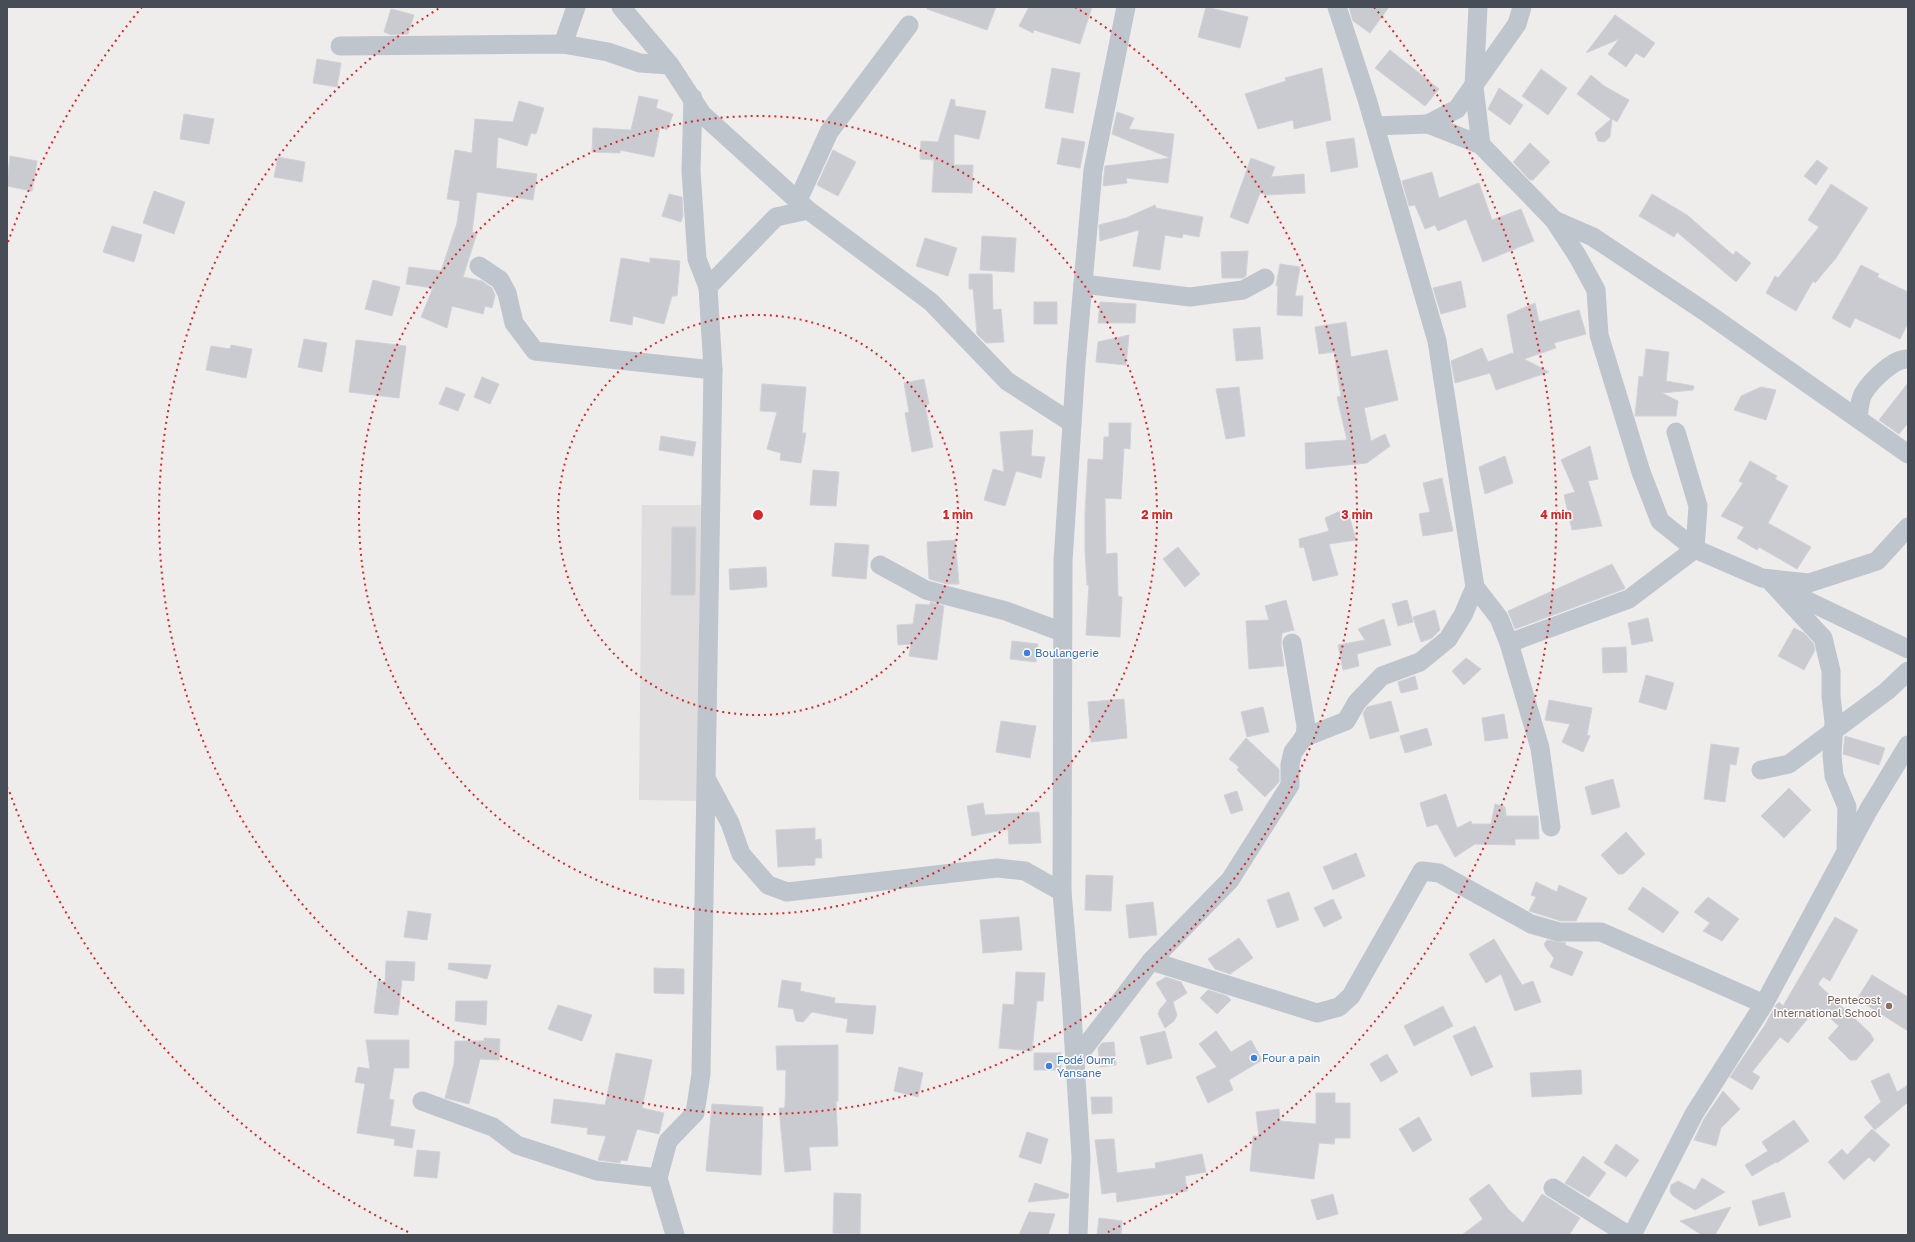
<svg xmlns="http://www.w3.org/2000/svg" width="1915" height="1242" viewBox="0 0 1915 1242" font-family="'Golos Text',sans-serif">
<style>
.education{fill:#dfdddd}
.building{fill:#cacbd0;stroke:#d0d2d7}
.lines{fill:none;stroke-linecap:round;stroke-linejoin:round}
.street{stroke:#bec5cd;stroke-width:19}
.ring{fill:none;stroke:#d62828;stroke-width:2;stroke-dasharray:2 4}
.shop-dot{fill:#3f7fe0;stroke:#fff;stroke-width:1.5}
.education-dot{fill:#8d6e63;stroke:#fff;stroke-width:1.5}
.labels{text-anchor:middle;stroke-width:3;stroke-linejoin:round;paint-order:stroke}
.shop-label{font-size:11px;fill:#366cbe;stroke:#fff;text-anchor:start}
.education-label{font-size:11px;fill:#785e54;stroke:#fff;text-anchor:end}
.centre{fill:#d62828;stroke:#fff;stroke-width:2}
.ring-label{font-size:12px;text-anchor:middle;font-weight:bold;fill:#d62828;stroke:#fff;stroke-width:3;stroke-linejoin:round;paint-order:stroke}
</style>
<rect width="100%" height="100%" fill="#efecec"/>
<!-- education -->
<polygon class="education" points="642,505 701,505 698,801 639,800"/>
<!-- building -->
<g class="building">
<polygon points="927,7 996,7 987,30 927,9"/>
<polygon points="1029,7 1092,7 1080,44 1034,30 1033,33 1019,26"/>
<polygon points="1206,7 1248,17 1240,48 1198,37"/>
<polygon points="1349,7 1389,7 1370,33 1353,21"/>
<polygon points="391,9 414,15 408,34 391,35 384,32"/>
<polygon points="1615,15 1655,43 1644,58 1636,53 1626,67 1608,54 1619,39 1586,53"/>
<polygon points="1390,50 1439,89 1425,106 1375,68"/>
<polygon points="317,59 341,63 337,87 313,83"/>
<polygon points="1052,68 1080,73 1073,113 1045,108"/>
<polygon points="1322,68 1331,120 1294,129 1293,120 1258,129 1245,94 1286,81 1285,78"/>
<polygon points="1541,69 1567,88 1548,115 1522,96"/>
<polygon points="1591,75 1604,86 1629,100 1617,122 1612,119 1610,137 1604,142 1598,141 1595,133 1611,119 1577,94"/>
<polygon points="1499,88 1523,105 1510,125 1488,109"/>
<polygon points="639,96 658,100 656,108 673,114 667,130 660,127 654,157 620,150 620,153 592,152 593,128 631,130"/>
<polygon points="951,99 955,100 955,106 986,111 979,139 954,134 954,165 973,165 972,193 932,192 934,160 920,159 921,141 938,142"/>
<polygon points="519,101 544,108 536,134 531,133 527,146 498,137 496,168 537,174 533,200 477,192 472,232 477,233 463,277 482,281 492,288 495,295 492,308 485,306 483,314 452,306 447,328 421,317 433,288 406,284 409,267 441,271 457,223 460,201 447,199 455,150 472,153 475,119 513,122"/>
<polygon points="1117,112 1134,118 1129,129 1174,134 1168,183 1126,178 1127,183 1103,186 1105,166 1170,158 1112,134"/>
<polygon points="184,114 214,119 209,144 180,139"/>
<polygon points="1062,138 1085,142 1080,168 1057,164"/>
<polygon points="1354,138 1358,167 1331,172 1326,142"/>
<polygon points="1530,143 1550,162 1533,180 1530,180 1513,162"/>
<polygon points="833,150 856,162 838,196 817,185"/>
<polygon points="10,156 37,161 32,191 7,186"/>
<polygon points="278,157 305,162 302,182 274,177"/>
<polygon points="1251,158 1275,167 1271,177 1304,174 1305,193 1267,195 1260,193 1248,224 1230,217"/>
<polygon points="1817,160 1828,168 1816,185 1804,176"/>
<polygon points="1432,172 1439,198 1479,183 1492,220 1521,209 1534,241 1483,262 1466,219 1438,231 1435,225 1425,229 1415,205 1409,206 1402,181"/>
<polygon points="1831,184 1868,208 1836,258 1815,283 1813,281 1796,311 1766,293 1775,276 1778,278 1819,227 1808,220"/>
<polygon points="154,191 185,202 174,234 143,223"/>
<polygon points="669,194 682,197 683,216 681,222 662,216"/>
<polygon points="1652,194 1687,215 1733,255 1736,251 1751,263 1736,282 1677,232 1674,237 1639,216"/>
<polygon points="1155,205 1156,208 1203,217 1199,237 1183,234 1182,238 1165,235 1160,270 1133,266 1139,230 1100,241 1099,225 1126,218"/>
<polygon points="112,226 142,235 134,262 103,252"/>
<polygon points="982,236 1016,238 1014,272 980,270"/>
<polygon points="925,238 957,248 948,276 916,266"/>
<polygon points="1248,251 1246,276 1243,278 1222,278 1221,252"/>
<polygon points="621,258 650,263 650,258 680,261 677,296 672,296 664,324 633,316 632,325 610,321"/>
<polygon points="1280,264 1300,267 1295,296 1303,296 1302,316 1277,315 1278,286 1276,286"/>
<polygon points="1861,265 1879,274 1877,277 1908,292 1908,323 1900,339 1855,318 1850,328 1832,318"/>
<polygon points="969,274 992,274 993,310 1001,309 1004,342 986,343 977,334 973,289 969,289"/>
<polygon points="373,280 400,287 392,316 365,309"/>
<polygon points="1461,281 1466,307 1441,314 1433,288"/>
<rect x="1034" y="302" width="23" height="22"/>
<polygon points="1100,302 1136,304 1135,323 1098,323"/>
<polygon points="1535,303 1539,322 1579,310 1586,334 1554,343 1556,348 1524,359 1549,372 1496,390 1490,373 1455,383 1451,361 1482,348 1488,362 1512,353 1514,354 1507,315"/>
<polygon points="1346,322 1351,357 1387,350 1398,400 1364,408 1371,441 1385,434 1390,446 1367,463 1306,469 1305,443 1347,440 1337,397 1341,396 1334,352 1319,354 1315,327"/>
<polygon points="1260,327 1263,359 1236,361 1233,329"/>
<polygon points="1129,335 1126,365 1096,362 1098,342"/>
<polygon points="304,339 327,343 322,372 298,367"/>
<polygon points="356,340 406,346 399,398 349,392"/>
<polygon points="231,345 252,349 246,378 206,370 211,346 230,349"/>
<polygon points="1646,349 1669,352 1666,381 1694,386 1693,390 1662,393 1678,401 1676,416 1635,416 1639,376 1643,377"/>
<polygon points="482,377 499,384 490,404 474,397"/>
<polygon points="924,379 929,404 925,405 933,447 912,452 905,413 909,412 904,383"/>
<polygon points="1908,383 1908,423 1899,434 1879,420"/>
<polygon points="762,384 806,387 802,433 806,433 801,463 780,460 781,453 767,449 777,412 760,411"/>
<polygon points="446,387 465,394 458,411 439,404"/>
<polygon points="1239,387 1245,436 1226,439 1216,389"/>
<polygon points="1761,387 1776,390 1766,420 1734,410 1741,396"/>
<polygon points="1109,423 1131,423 1130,449 1124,448 1121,499 1105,498 1106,554 1117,553 1118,596 1122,597 1120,637 1086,635 1089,585 1087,585 1085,550 1085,514 1088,459 1103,460 1104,437 1109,437"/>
<polygon points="1033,430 1031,456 1045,457 1041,478 1016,471 1005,506 984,500 993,469 1004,472 1000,432"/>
<polygon points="661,436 696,442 693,456 659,450"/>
<polygon points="1590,446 1598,479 1588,481 1602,526 1572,530 1564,495 1575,492 1561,460"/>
<polygon points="1505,456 1513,483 1485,494 1479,467"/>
<polygon points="1750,461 1777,476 1775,479 1788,486 1768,523 1811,547 1797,569 1759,547 1757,550 1737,538 1744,527 1721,516 1743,483 1739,481"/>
<polygon points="813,470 839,472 836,506 810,505"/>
<polygon points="1442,478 1453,531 1423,536 1419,514 1430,512 1423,483"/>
<polygon points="1348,511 1356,540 1329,544 1338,575 1313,581 1304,547 1300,548 1299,539 1329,531 1325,518 1338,512"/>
<polygon points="672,527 696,527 695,595 671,595"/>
<polygon points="955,540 959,584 947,584 929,579 927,542"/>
<polygon points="835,543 869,545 866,579 832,576"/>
<polygon points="1178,547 1200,574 1185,587 1163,559"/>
<polygon points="1612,564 1625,588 1624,589 1515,629 1508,611"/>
<polygon points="766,567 767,587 730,590 729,569"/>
<polygon points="1286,600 1294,630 1282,633 1281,645 1284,666 1249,669 1246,621 1269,620 1265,606"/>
<polygon points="1407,600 1413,622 1398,626 1392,604"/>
<polygon points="930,602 944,606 937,660 909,656 911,644 898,645 897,625 913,624 916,604 930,605"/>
<polygon points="1435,610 1440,630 1432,638 1421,642 1413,617"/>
<polygon points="1648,618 1653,641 1632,645 1628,623"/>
<polygon points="1384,619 1391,645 1357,654 1359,666 1343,670 1338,645 1365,640 1358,629"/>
<polygon points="1794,628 1804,633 1813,643 1815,650 1804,670 1778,656"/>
<polygon points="1012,641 1038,644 1036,662 1010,659"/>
<polygon points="1626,647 1627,672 1603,673 1602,648"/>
<polygon points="1466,658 1481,669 1464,685 1452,671"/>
<polygon points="1646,675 1674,683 1666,710 1639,702"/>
<polygon points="1415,676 1418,689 1401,693 1398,682"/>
<polygon points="1124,699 1127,738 1091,742 1088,702"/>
<polygon points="1549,700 1592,708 1587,735 1590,736 1583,752 1562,742 1570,724 1545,720"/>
<polygon points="1391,701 1399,731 1370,739 1363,713 1367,707"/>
<polygon points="1263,707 1269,732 1247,737 1241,712"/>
<polygon points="1504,714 1508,738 1485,741 1482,718"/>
<polygon points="1001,721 1036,726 1030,758 996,752"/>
<polygon points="1427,728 1432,745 1405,753 1400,736"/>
<polygon points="1845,736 1885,748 1879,765 1843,754"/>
<polygon points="1246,738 1279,769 1279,782 1265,797 1237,770 1239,767 1229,759"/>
<polygon points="1711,744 1739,748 1736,765 1730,764 1725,802 1704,799"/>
<polygon points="1613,779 1620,807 1592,815 1585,787"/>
<polygon points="1789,788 1811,810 1784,838 1761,816"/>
<polygon points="1237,791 1243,810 1231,814 1224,795"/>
<polygon points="1446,794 1457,828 1471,821 1472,824 1491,824 1495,804 1505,807 1506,816 1538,816 1539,839 1515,839 1515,845 1475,844 1455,857 1437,824 1427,827 1420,803"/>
<polygon points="983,803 985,815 1039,812 1041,843 1009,844 1008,829 972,836 967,806"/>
<polygon points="815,828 815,840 821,839 822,858 815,858 815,865 778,867 776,830"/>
<polygon points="1626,832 1645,854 1623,874 1618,874 1601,855"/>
<polygon points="1356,853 1365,876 1333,890 1323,867"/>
<polygon points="1086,875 1113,876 1111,911 1085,910"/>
<polygon points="1536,882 1557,892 1559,885 1587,898 1576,921 1561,921 1529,911 1536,897 1531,895"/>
<polygon points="1643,887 1679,912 1663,933 1628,909"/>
<polygon points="1289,892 1299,920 1277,928 1267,900"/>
<polygon points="1708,897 1739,919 1722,941 1703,931 1710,923 1694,912"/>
<polygon points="1333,899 1342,918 1324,927 1314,908"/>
<polygon points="1153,902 1157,935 1129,938 1126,905"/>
<polygon points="408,911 431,914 427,940 404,937"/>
<polygon points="1019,917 1022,950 983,953 980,920"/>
<polygon points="1835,917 1858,930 1830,981 1823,977 1818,984 1870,1033 1874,1040 1856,1060 1850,1060 1828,1038 1839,1026 1817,1007 1788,1043 1780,1037 1752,1072 1760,1077 1752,1090 1730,1077 1765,1025 1776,1005 1779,1002 1783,1006"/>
<polygon points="1239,938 1253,958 1230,974 1215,969 1208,959"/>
<polygon points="1494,939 1522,985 1533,981 1541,1002 1515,1011 1501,974 1486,983 1469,954"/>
<polygon points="1547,940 1566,943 1565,945 1583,952 1572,976 1550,967 1554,958 1546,948 1544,944"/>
<polygon points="386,961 415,962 414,981 402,980 398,1015 374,1013 378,981 385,982"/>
<polygon points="449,963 491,965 487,979 448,969"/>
<polygon points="654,968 684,969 684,994 654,993"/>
<polygon points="1016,972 1045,973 1043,1001 1037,1001 1032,1051 999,1048 1003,1004 1014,1005"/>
<polygon points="1872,975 1908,997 1908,1031 1857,999"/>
<polygon points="1166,977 1181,982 1187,993 1173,1002 1177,1015 1174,1021 1165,1028 1158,1014 1160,1009 1167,1001 1156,983"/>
<polygon points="782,980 801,983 800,991 835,998 834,1003 876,1006 873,1034 846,1032 848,1019 812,1012 803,1022 796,1021 793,1009 778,1007"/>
<polygon points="1208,990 1227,996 1231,1000 1217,1014 1200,998"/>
<polygon points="456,1001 487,1001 486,1025 455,1021"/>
<polygon points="558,1005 592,1015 582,1041 548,1029"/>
<polygon points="1443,1006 1453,1026 1414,1046 1404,1026"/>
<polygon points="1475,1026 1493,1067 1471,1076 1453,1036"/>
<polygon points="1165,1031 1172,1058 1147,1065 1140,1037"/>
<polygon points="1216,1031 1231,1052 1251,1040 1262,1060 1229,1080 1233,1090 1208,1103 1196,1077 1217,1067 1199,1044"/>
<polygon points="484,1038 500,1039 499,1060 480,1059 469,1104 445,1098 454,1064 455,1041 484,1041"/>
<polygon points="366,1040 409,1040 409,1068 394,1068 389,1099 394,1100 390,1126 415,1130 412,1148 394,1145 395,1139 357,1133 365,1084 355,1082 358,1067 370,1069"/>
<polygon points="1114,1042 1116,1065 1100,1067 1098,1048 1102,1043"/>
<polygon points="838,1045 838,1101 836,1101 838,1146 809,1147 811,1170 785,1172 779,1108 784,1108 785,1106 786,1070 777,1070 776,1046"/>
<polygon points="616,1053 652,1060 642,1108 664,1113 659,1134 637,1129 627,1161 621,1160 620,1163 598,1160 606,1136 587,1134 588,1128 551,1123 554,1099 605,1105"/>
<rect x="1034" y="1053" width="27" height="17"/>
<polygon points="1387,1054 1398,1072 1381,1082 1370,1064"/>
<polygon points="899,1067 923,1073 918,1097 894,1091"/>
<polygon points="1581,1070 1582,1094 1532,1097 1530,1073"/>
<polygon points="1889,1073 1897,1092 1908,1085 1908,1102 1875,1130 1864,1117 1881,1102 1871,1081"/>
<polygon points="1723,1091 1740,1109 1721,1128 1716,1146 1694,1140 1704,1119"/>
<polygon points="1316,1093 1335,1093 1335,1103 1350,1103 1350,1138 1335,1138 1334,1144 1319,1143 1314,1179 1250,1171 1253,1136 1259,1137 1256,1112 1279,1109 1280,1121 1316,1124"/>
<polygon points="1091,1097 1112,1097 1112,1113 1092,1114"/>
<polygon points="712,1104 763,1107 761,1175 706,1171"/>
<polygon points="1419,1117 1432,1140 1413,1152 1399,1129"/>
<polygon points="1794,1120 1809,1141 1777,1163 1776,1162 1752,1176 1745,1165 1768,1151 1762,1142"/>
<polygon points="1872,1129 1890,1145 1874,1162 1869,1157 1844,1180 1828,1162 1842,1149 1847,1155"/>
<polygon points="1027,1132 1048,1139 1041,1164 1019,1157"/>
<polygon points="1114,1139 1117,1173 1156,1168 1155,1163 1202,1154 1206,1172 1185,1176 1187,1191 1117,1202 1116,1192 1102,1194 1095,1140"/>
<polygon points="1616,1144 1639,1160 1626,1177 1604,1163"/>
<polygon points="417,1150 440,1152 437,1178 414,1176"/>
<polygon points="1583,1156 1606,1173 1589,1197 1565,1183"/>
<polygon points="1702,1178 1725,1192 1695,1210 1673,1196 1670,1192 1671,1185 1678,1181 1695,1190"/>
<polygon points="1035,1183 1069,1194 1068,1198 1028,1202"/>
<polygon points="1489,1184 1508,1209 1523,1223 1542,1194 1580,1218 1569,1235 1462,1235 1483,1219 1469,1199"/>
<polygon points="1784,1192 1791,1217 1759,1226 1752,1201"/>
<polygon points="834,1193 861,1194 860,1234 833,1233"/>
<polygon points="1333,1194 1338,1214 1317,1220 1311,1200"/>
<polygon points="1731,1207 1715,1235 1702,1235 1680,1221"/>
<polygon points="1029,1212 1055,1214 1048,1235 1019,1235"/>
<polygon points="1099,1218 1122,1221 1121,1235 1097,1235"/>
</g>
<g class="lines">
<!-- street -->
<g class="street">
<polyline points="621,7 670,65"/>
<polyline points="1337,7 1367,99 1437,341 1475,587 1499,618 1509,643 1540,748 1551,827"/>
<polyline points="1478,7 1474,87 1481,145"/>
<polyline points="563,44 576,7"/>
<polyline points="340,46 563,44 608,52 640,63 670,65 702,114 808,210"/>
<polyline points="693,98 691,171 697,259 708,287"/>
<polyline points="1428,124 1457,109 1517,24 1522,7"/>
<polyline points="1375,126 1428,124 1481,145 1554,220 1578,257 1596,290 1599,335 1641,472 1660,521 1695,549 1762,578 1809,583 1877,561 1908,527"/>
<polyline points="798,200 829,132 909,25"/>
<polyline points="1554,220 1593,237 1704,311 1908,454"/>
<polyline points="479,266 500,280 507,293 514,323 535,351 713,370"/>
<polyline points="1083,284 1190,297 1243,290 1265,278"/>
<path d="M1858 419C1859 411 1859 402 1863 394 1870 382 1893 358 1908 359"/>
<polyline points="880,565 926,590 1006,611 1062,632"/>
<polyline points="1772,583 1823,638 1831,671 1831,696 1834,722 1832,755 1834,776 1847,807 1846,847"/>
<polyline points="1783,589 1908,649"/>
<polyline points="1509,643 1629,599 1695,549 1698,506 1676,432"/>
<polyline points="1303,738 1346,721 1357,702 1382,676 1420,662 1448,639 1463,615 1475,587"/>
<polyline points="1761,770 1789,764 1887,691 1908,671"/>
<polyline points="708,782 730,823 741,854 768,885 787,892 997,868 1025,871 1062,892"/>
<polyline points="1151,961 1317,1013 1339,1007 1351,996 1422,871 1439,873 1531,924 1559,932 1601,932 1764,1004"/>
<polyline points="1075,1060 1151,961 1230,880 1290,785 1290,764 1293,752 1305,736 1306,726 1292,643"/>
<polyline points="422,1101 493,1127 517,1145 597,1171 658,1178"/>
<polyline points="1553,1188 1628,1235"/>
<polyline points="675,1235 658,1178 668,1141 695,1113 701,1074 713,370 708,287 776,217 808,210 931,302 1007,381 1072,423"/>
<polyline points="1078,1235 1081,1157 1071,998 1062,892 1063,561 1076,363 1093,170 1126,7"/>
<polyline points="1632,1235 1694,1114 1764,1004 1869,809 1908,745"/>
</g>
</g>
<!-- distance rings -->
<g class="ring">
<circle cx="758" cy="515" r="200"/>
<circle cx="758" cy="515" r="399"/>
<path d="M1075 7A599 599 0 1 1 441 7"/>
<path d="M408 1232A798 798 0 0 1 8 788M8 242A798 798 0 0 1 142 7M1374 7A798 798 0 0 1 1108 1232"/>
</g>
<!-- markers -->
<g class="shop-dot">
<circle cx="1027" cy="653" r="4"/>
<circle cx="1254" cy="1058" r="4"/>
<circle cx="1049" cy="1066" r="4"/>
</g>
<circle class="education-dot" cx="1889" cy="1006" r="4"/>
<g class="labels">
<!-- shop labels -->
<g class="shop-label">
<text x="1035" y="657">Boulangerie</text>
<text x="1262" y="1062">Four a pain</text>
<text x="1057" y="1064">Fodé Oumr<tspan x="1057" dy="13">Yansane</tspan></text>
</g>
<!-- education labels -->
<g class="education-label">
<text x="1881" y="1004">Pentecost<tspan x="1881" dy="13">International School</tspan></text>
</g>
</g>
<circle cx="758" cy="515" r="6" class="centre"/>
<g class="ring-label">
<text x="958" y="519">1 min</text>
<text x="1157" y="519">2 min</text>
<text x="1357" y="519">3 min</text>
<text x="1556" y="519">4 min</text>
</g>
<!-- border -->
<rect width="1915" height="1242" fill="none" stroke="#464d57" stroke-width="16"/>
</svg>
